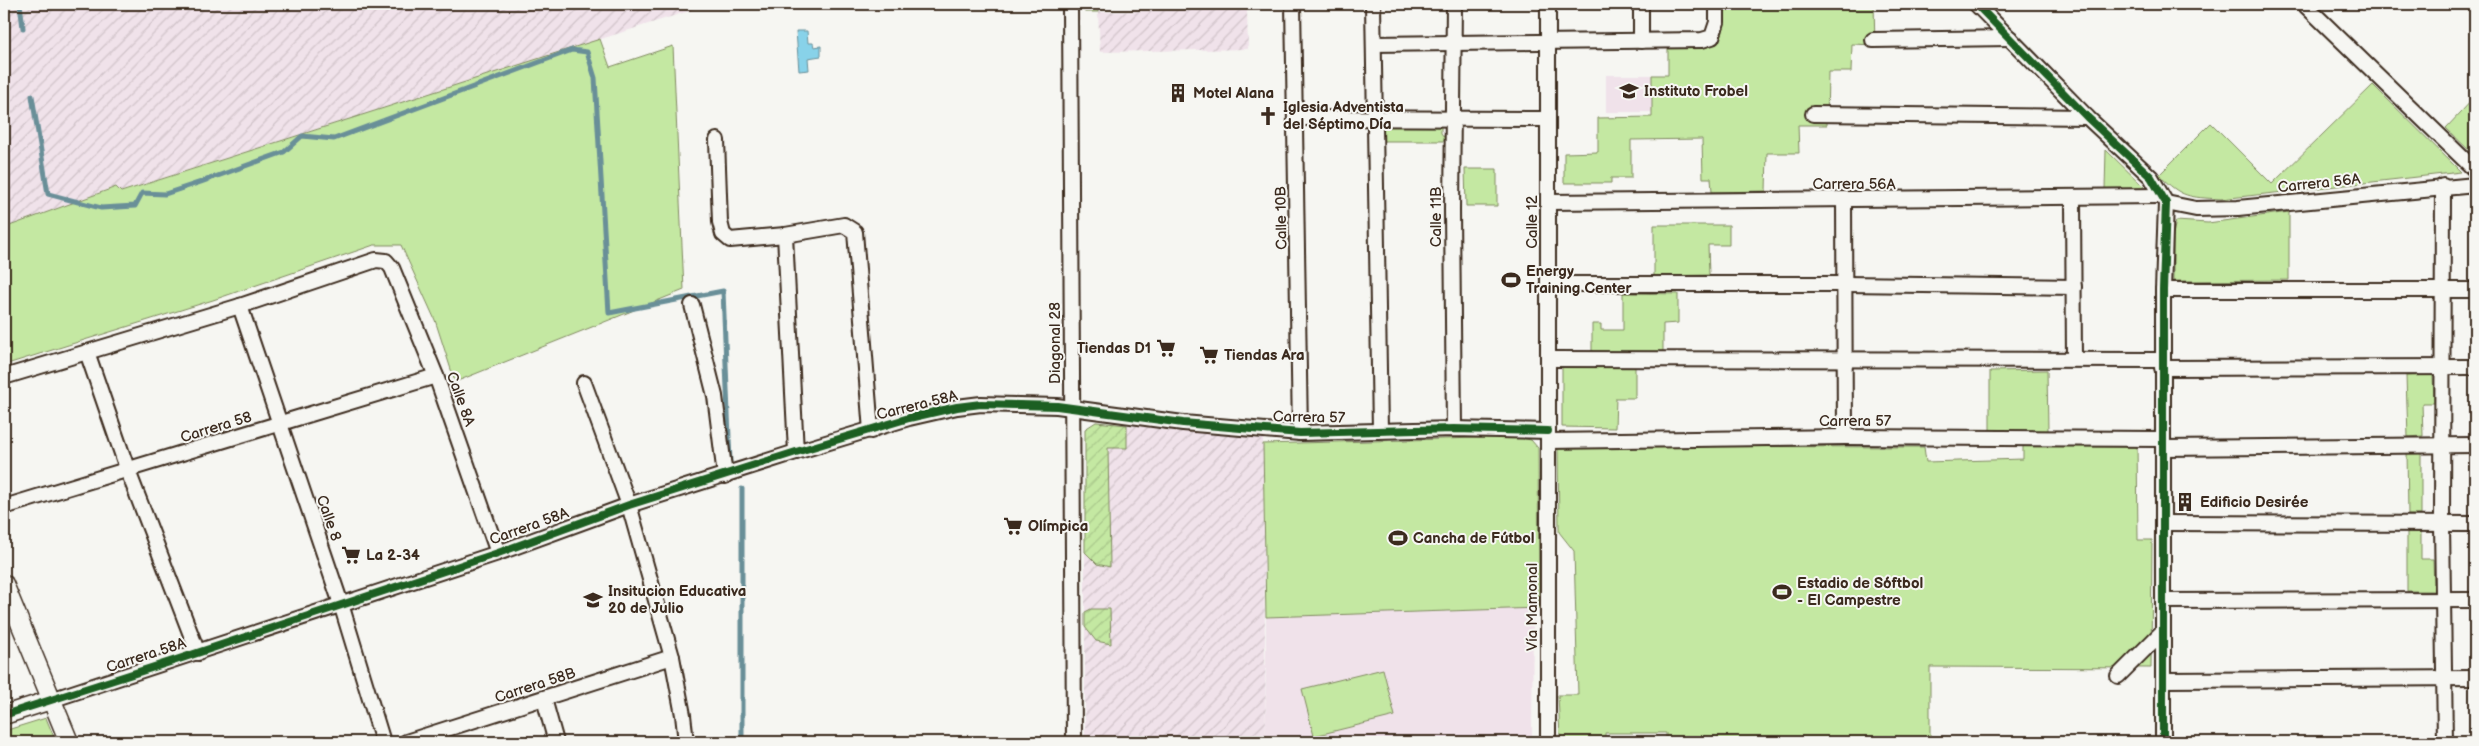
<svg xmlns="http://www.w3.org/2000/svg" width="2479" height="746" viewBox="0 0 2479 746" font-family="'Balsamiq Sans',sans-serif">
<style>
.built{fill:#f0e2ea}
.industrial{fill:url(#industrial-furrows)}
.green{fill:#c4e8a2;stroke:#808960}
.garden{fill:url(#garden-furrows);stroke:#808960}
.water{fill:#88d2e9;stroke:#698f98}
.lines{fill:none;stroke-linecap:round;stroke-linejoin:round}
.stream{stroke:#698f98;stroke-width:5}
.minor-casing{stroke:#3b2a1e;stroke-width:18}
.tertiary-casing{stroke:#3b2a1e;stroke-width:21}
.minor{stroke:#f6f6f2;stroke-width:14}
.tertiary{stroke:#f6f6f2;stroke-width:18}
.cycleway-casing{stroke:#f6f6f2;stroke-width:11}
.cycleway{stroke:#1b5e20;stroke-width:8}
.labels{text-anchor:middle;stroke-width:4;stroke-linejoin:round;paint-order:stroke}
.poi-label{font-size:15px;font-weight:bold;fill:#3b2a1e;stroke:#f6f6f2;text-anchor:start}
.street-label{font-size:15px;fill:#3b2a1e;stroke:#f6f6f2}
</style>
<defs>
<pattern id="industrial-furrows" width="10" height="10" patternUnits="userSpaceOnUse" patternTransform="scale(1.25)"><rect width="10" height="10" fill="#f0e2ea"/><path d="M-1 1l2-2M0 10L10 0M9 11l2-2" fill="none" stroke="#cfc2c8"/></pattern>
<pattern id="garden-furrows" width="10" height="10" patternUnits="userSpaceOnUse" patternTransform="scale(1.25)"><rect width="10" height="10" fill="#c4e8a2"/><path d="M-1 1l2-2M0 10L10 0M9 11l2-2" fill="none" stroke="#a9c78b"/></pattern>
</defs>
<rect width="100%" height="100%" fill="#f6f6f2"/>
<filter id="ink" filterUnits="userSpaceOnUse"><feTurbulence type="fractalNoise" baseFrequency=".02" numOctaves="2"/><feDisplacementMap in="SourceGraphic" scale="10" xChannelSelector="R" yChannelSelector="G"/><feConvolveMatrix kernelMatrix="1 2 1 2 8 2 1 2 1" color-interpolation-filters="sRGB"/></filter>
<g filter="url(#ink)">
<!-- built -->
<g class="built">
<rect x="1606" y="75" width="46" height="37"/>
<polygon points="1533,608 1532,736 1425,742 1266,742 1266,617"/>
</g>
<!-- industrial -->
<g class="industrial">
<polygon points="4,4 711,4 120,192 115,187 4,228"/>
<polygon points="1247,9 1248,49 1100,52 1098,12"/>
<polygon points="1096,422 1263,439 1266,742 1085,742 1085,429"/>
</g>
<!-- green -->
<g class="green">
<rect x="1085" y="4" width="13" height="8"/>
<path d="M1724 4H1874L1875 45 1852 44 1851 72H1828L1827 125H1798L1799 153H1767L1766 191 1712 192 1711 178H1703L1702 139 1631 140V178H1611V183H1564V153L1598 152V118L1652 117V75H1668V46C1684 47 1716 51 1723 32 1725 23 1724 12 1724 4Z"/>
<polygon points="600,39 610,67 673,46 684,290 455,382 435,320 401,245 374,245 213,300 4,365 4,228 116,187 121,192"/>
<path d="M2373 85 2461 172 2221 199C2188 197 2182 198 2159 175L2211 123 2272 184Z"/>
<polygon points="2475,97 2475,156 2446,128"/>
<polygon points="1381,123 1441,123 1441,133 1447,141 1382,141"/>
<polygon points="2106,150 2146,189 2105,189"/>
<polygon points="1465,169 1497,169 1497,206 1466,206"/>
<polygon points="2289,212 2289,280 2173,281 2173,234 2176,221 2208,223"/>
<polygon points="1654,225 1729,225 1729,245 1708,245 1709,275 1654,276"/>
<polygon points="1623,293 1678,294 1678,323 1663,324 1663,353 1592,352 1592,324 1601,324 1601,330 1623,330"/>
<polygon points="1562,366 1635,367 1635,398 1616,398 1615,428 1562,427"/>
<polygon points="2047,370 2048,431 1990,431 1990,371"/>
<polygon points="2433,375 2434,403 2422,403 2423,436 2408,437 2406,376"/>
<polygon points="1515,437 1531,440 1538,448 1539,608 1266,617 1263,444"/>
<polygon points="2137,442 2138,540 2152,540 2151,668 1930,667 1930,742 1666,742 1666,733 1605,733 1605,742 1565,742 1560,737 1558,695 1578,695 1574,551 1559,532 1558,446 1924,447 1926,462 2023,459 2023,444"/>
<polygon points="2407,450 2421,451 2421,515 2408,515"/>
<polygon points="2407,532 2421,532 2421,559 2433,559 2434,591 2407,591"/>
<polygon points="1383,669 1395,716 1314,736 1302,689"/>
<polygon points="46,718 56,742 4,742 4,731"/>
</g>
<!-- garden -->
<g class="garden">
<polygon points="1096,422 1127,425 1127,448 1108,448 1110,567 1097,564 1085,552 1085,429"/>
<polygon points="1091,609 1110,609 1111,644 1096,641 1085,627 1085,612"/>
</g>
<!-- water -->
<polygon class="water" points="796,31 807,31 808,43 813,43 814,47 821,46 821,56 808,58 809,70 799,71"/>
<g class="lines">
<!-- stream -->
<g class="stream">
<polyline points="20,4 23,28"/>
<polyline points="32,96 48,194 101,208 135,206 142,193 165,194 201,182 284,152 302,136 334,139 572,50 587,52 595,78 609,313 723,291 730,462"/>
<polyline points="742,489 742,742"/>
</g>
<!-- minor casing -->
<g class="minor-casing">
<g id="minor">
<polyline points="1070,4 1074,742"/>
<polyline points="1293,4 1300,433"/>
<polyline points="1373,4 1380,430"/>
<polyline points="1454,4 1452,210 1454,429"/>
<polyline points="1548,4 1548,742"/>
<polyline points="1641,4 1641,41"/>
<polyline points="1976,4 2087,117 2151,177 2166,203 2163,290 2163,742"/>
<polyline points="2304,4 2475,170"/>
<polyline points="1873,40 2010,38"/>
<polyline points="1374,44 1702,40 1712,37 1717,22 1717,4"/>
<polyline points="1813,114 2087,117"/>
<polyline points="1296,118 1548,119"/>
<polyline points="717,140 720,222 723,234 730,240 785,235"/>
<polyline points="2443,186 2442,524 2445,742"/>
<polyline points="2073,199 2074,359"/>
<polyline points="1844,201 1845,437"/>
<polyline points="1548,202 2161,196"/>
<polyline points="2166,203 2196,209 2238,208 2475,185"/>
<polyline points="1548,284 1845,284 2074,287"/>
<polyline points="2163,290 2475,290"/>
<polyline points="692,305 715,396 725,476"/>
<polyline points="240,306 341,604 383,742"/>
<polyline points="87,352 128,471 198,653"/>
<polyline points="1548,359 2163,360"/>
<polyline points="2162,368 2475,367"/>
<polyline points="4,377 240,306 376,260 386,261 392,268 436,376 498,553"/>
<polyline points="584,383 629,505 672,657 683,715 686,742"/>
<polyline points="1548,441 1845,437 2163,439"/>
<polyline points="2163,448 2475,445"/>
<polyline points="796,452 785,235 844,225 855,232 871,431"/>
<polyline points="4,507 436,376"/>
<polyline points="2163,523 2475,524"/>
<polyline points="2163,601 2475,600"/>
<polyline points="2118,676 2163,631"/>
<polyline points="2163,680 2475,678"/>
<polyline points="544,699 556,742"/>
<polyline points="51,700 498,553 629,505 796,452 909,418 957,407 981,404 1057,406 1183,423 1300,433 1454,429 1548,431"/>
<polyline points="406,742 672,657"/>
</g>
</g>
<!-- tertiary casing -->
<g class="tertiary-casing">
<g id="tertiary">
<polyline points="4,584 69,742"/>
<polyline points="4,715 51,700"/>
</g>
</g>
<!-- minor -->
<use href="#minor" class="minor"/>
<!-- tertiary -->
<use href="#tertiary" class="tertiary"/>
<!-- cycleway casing -->
<g class="cycleway-casing">
<g id="cycleway">
<polyline points="1976,4 2087,117 2151,177 2166,203 2163,290 2163,742"/>
<polyline points="4,715 176,660 498,553 629,505 796,452 909,418 957,407 981,404 1057,406 1183,423 1300,433 1454,429 1548,431"/>
</g>
</g>
<!-- cycleway -->
<use href="#cycleway" class="cycleway"/>
</g>
</g>
<!-- icons -->
<defs>
<g id="school-bare" transform="scale(1.5)"><path d="M0-5L7-2L0 1L-7-2ZM-4 1L0 2.5L4 1V4Q0 6-4 4Z" fill="#3b2a1e" stroke="#f6f6f2" stroke-width="2.5" paint-order="stroke"/></g>
<g id="building-bare" transform="scale(1.5)"><path d="M-4-6H4V6H1V3H-1V6H-4ZM-2.5-4.3h1.7v1.8h-1.7ZM.8-4.3h1.7v1.8H.8ZM-2.5-1h1.7V.8h-1.7ZM.8-1h1.7V.8H.8Z" fill="#3b2a1e" stroke="#f6f6f2" stroke-width="2.5" paint-order="stroke"/></g>
<g id="church-bare" transform="scale(1.5)"><path d="M-1.2-6h2.4v3.5h3.3v2.4h-3.3V6h-2.4V-.1h-3.3v-2.4h3.3Z" fill="#3b2a1e" stroke="#f6f6f2" stroke-width="2.5" paint-order="stroke"/></g>
<g id="stadium-bare" transform="scale(1.5)"><path d="M0-5a6.5 5 0 1 0 0 10a6.5 5 0 1 0 0-10ZM-3.5-1.8h7v3.6h-7Z" fill="#3b2a1e" stroke="#f6f6f2" stroke-width="2.5" paint-order="stroke"/></g>
<g id="supermarket-bare" transform="scale(1.5)"><path d="M-6-5.5h2.5l.6 2H6L4.5 2H-2.5L-4.4-4H-6ZM-1.5 3.2a1.3 1.3 0 1 0 .1 0ZM3 3.2a1.3 1.3 0 1 0 .1 0Z" fill="#3b2a1e" stroke="#f6f6f2" stroke-width="2.5" paint-order="stroke"/></g>
</defs>
<g fill-rule="evenodd">
<use href="#school-bare" x="1629" y="91"/>
<use href="#building-bare" x="1178" y="93"/>
<use href="#church-bare" x="1268" y="116"/>
<use href="#stadium-bare" x="1511" y="280"/>
<use href="#supermarket-bare" x="1166" y="348"/>
<use href="#supermarket-bare" x="1209" y="355"/>
<use href="#building-bare" x="2185" y="502"/>
<use href="#supermarket-bare" x="1013" y="526"/>
<use href="#stadium-bare" x="1398" y="538"/>
<use href="#supermarket-bare" x="351" y="555"/>
<use href="#stadium-bare" x="1782" y="592"/>
<use href="#school-bare" x="593" y="600"/>
</g>
<g class="labels">
<!-- poi labels -->
<g class="poi-label">
<text x="1644" y="96">Instituto Frobel</text>
<text x="1193" y="98">Motel Alana</text>
<text x="1283" y="112">Iglesia Adventista<tspan x="1283" dy="17">del Séptimo Día</tspan></text>
<text x="1526" y="276">Energy<tspan x="1526" dy="17">Training Center</tspan></text>
<text x="1151" y="353" text-anchor="end">Tiendas D1</text>
<text x="1224" y="360">Tiendas Ara</text>
<text x="2200" y="507">Edificio Desirée</text>
<text x="1028" y="531">Olímpica</text>
<text x="1413" y="543">Cancha de Fútbol</text>
<text x="366" y="560">La 2-34</text>
<text x="1797" y="588">Estadio de Sóftbol<tspan x="1797" dy="17">- El Campestre</tspan></text>
<text x="608" y="596">Insitucion Educativa<tspan x="608" dy="17">20 de Julio</tspan></text>
</g>
<!-- street labels -->
<g class="street-label">
<text transform="translate(2319 183) rotate(-6)" y="5">Carrera 56A</text>
<text x="1854" y="189">Carrera 56A</text>
<text transform="translate(1436 217) rotate(-90)" y="5">Calle 11B</text>
<text transform="translate(1281 218) rotate(-91)" y="5">Calle 10B</text>
<text transform="translate(1532 222) rotate(-90)" y="5">Calle 12</text>
<text transform="translate(1055 343) rotate(-90)" y="5">Diagonal 28</text>
<text transform="translate(461 399) rotate(70)" y="5">Calle 8A</text>
<text transform="translate(917 405) rotate(-14)" y="5">Carrera 58A</text>
<text transform="translate(1309 417) rotate(1)" y="5">Carrera 57</text>
<text x="1855" y="426">Carrera 57</text>
<text transform="translate(216 427) rotate(-17)" y="5">Carrera 58</text>
<text transform="translate(329 518) rotate(71)" y="5">Calle 8</text>
<text transform="translate(529 526) rotate(-20)" y="5">Carrera 58A</text>
<text transform="translate(1532 607) rotate(-90)" y="5">Vía Mamonal</text>
<text transform="translate(146 655) rotate(-18)" y="5">Carrera 58A</text>
<text transform="translate(535 685) rotate(-18)" y="5">Carrera 58B</text>
</g>
</g>
<!-- margin -->
<rect width="2479" height="746" fill="none" stroke="#f6f6f2" stroke-width="20"/>
<rect x="10" y="10" width="2459" height="726" fill="none" stroke="#3b2a1e" stroke-width="2" filter="url(#ink)"/>
</svg>
